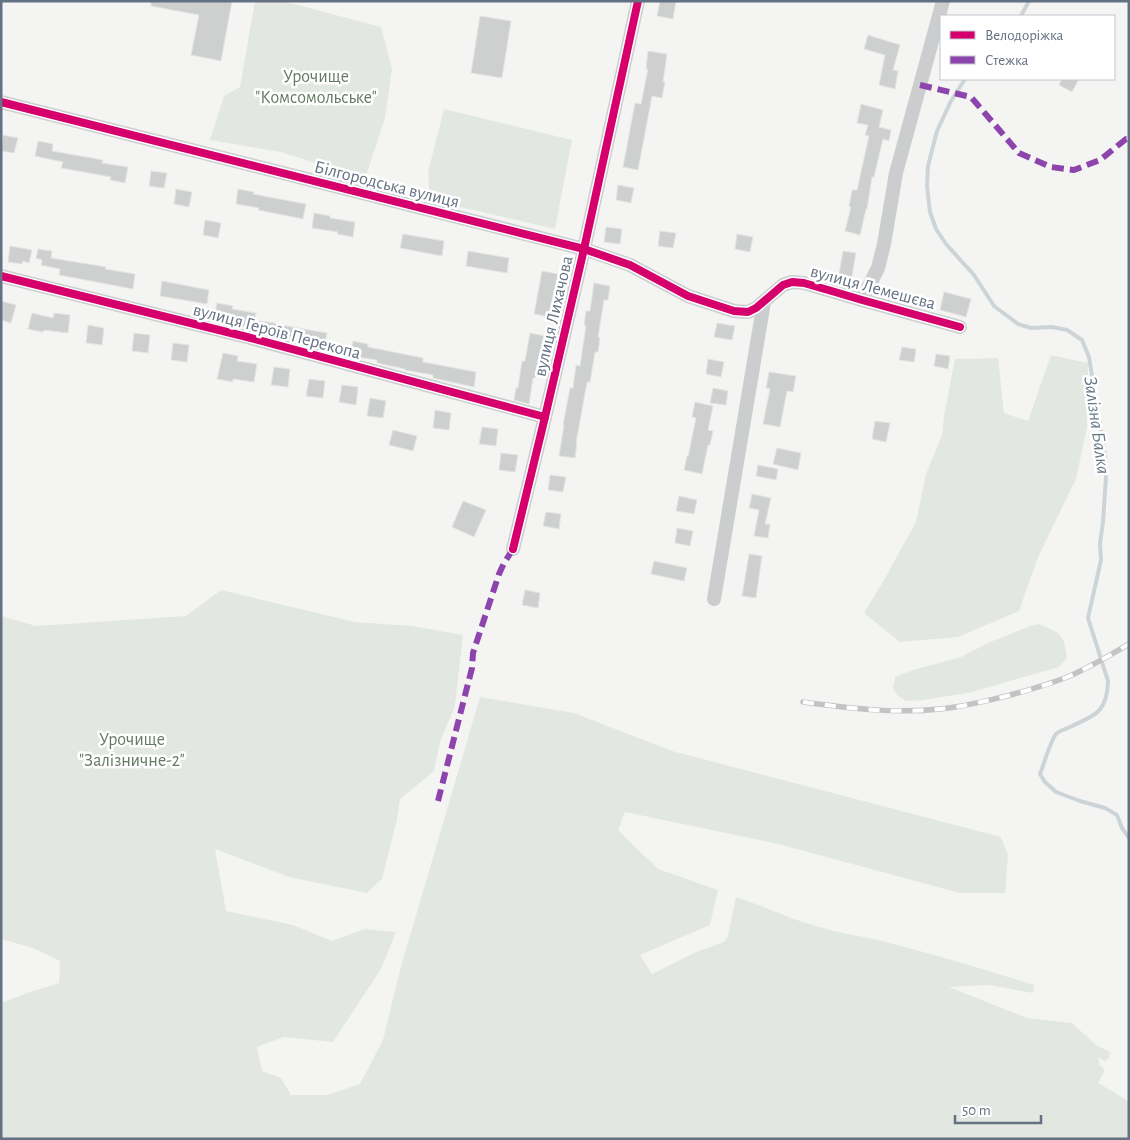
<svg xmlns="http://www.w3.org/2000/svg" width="1130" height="1140" viewBox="0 0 1130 1140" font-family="'Alegreya Sans',sans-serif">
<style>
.green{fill:#e3e7e1}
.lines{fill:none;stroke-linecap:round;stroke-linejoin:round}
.stream{stroke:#cdd4d8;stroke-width:4}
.building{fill:#ced0d0;stroke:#e4e4e3}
.street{stroke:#cccdce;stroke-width:14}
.rail-casing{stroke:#c2c3c4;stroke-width:5.5}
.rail{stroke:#fff;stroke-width:4;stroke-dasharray:11;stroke-linecap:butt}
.quiet{stroke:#8e44ad;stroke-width:6;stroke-dasharray:12 6;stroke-linecap:butt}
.cycleway-casing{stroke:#fff;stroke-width:11}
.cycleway{stroke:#d6006c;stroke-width:8}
.labels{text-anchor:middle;stroke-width:5;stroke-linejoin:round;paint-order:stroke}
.park-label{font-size:18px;fill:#647a63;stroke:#fff}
.street-label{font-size:18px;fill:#647183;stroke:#fff}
.water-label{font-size:19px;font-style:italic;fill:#657987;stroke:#fff}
</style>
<rect width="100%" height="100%" fill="#f4f5f3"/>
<!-- green -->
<g class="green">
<polygon points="255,1 283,1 381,27 392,69 385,118 365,179 281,152 210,140 224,96 240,87"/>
<polygon points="444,109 572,140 555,229 430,200 428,172"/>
<polygon points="1051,355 1088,363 1087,427 1076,479 1038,557 1019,611 958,637 900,642 864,613 884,580 916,522 926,474 942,435 944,416 955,359 998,358 1004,413 1028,421"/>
<path d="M221 590 355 622 412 626 463 635 455 706 440 742 434 771 400 799 397 820 382 879 367 893 289 877 215 849 226 911 293 925 332 941 365 929 396 932 381 969 333 1042 284 1037 257 1047 262 1071 281 1078 291 1095H327L360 1084 383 1040 400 970 480 697 574 713 672 751 1001 837 1008 855 1005 893H960L778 844 625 812 618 830 658 869 718 890 710 925 640 955 652 974 696 952 724 942 728 936 736 897C764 906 790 919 819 927 839 933 861 936 882 941 933 954 983 969 1034 985L1033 993 989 985 949 987 1027 1018 1072 1023 1096 1045 1110 1052 1109 1058 1105 1061 1099 1058 1098 1059 1100 1065 1105 1070 1098 1083 1125 1099 1129 1103 1128 1139H1V1003L27 993 59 983 60 961 33 948 1 939V616L36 626 186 616Z"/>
<path d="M1038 624C1059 632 1065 634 1067 658L1059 667 968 693 923 700 906 701 898 696 893 688 895 677 913 670 961 657 990 642 1028 627Z"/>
</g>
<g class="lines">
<!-- stream -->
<g class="stream">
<polyline points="1021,16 1029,1"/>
<path d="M965 79 951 101 937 131 928 166 927 186 930 212 936 229 946 244 974 275 994 306 1018 324 1031 328 1052 327 1067 330 1082 340 1089 357 1105 455 1106 477 1103 522 1100 543 1101 560 1088 618 1108 681C1107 713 1095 715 1070 727 1066 729 1059 731 1056 734 1051 740 1043 766 1040 774L1045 782 1056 792 1080 801 1105 808 1117 815 1122 828 1129 838"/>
</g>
</g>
<!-- building -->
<g class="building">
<polygon points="151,1 232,1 221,61 191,55 199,15 151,6"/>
<polygon points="660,1 676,1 673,19 657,16"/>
<polygon points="480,16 511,21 502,78 471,73"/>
<polygon points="868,35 900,45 893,70 898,71 895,89 879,85 885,55 864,49"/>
<polygon points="648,51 667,54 663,82 665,82 662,98 652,96 638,170 623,167 635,103 641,104 648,69 646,69"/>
<polygon points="1062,79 1079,79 1072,92 1059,85"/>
<polygon points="861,104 883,110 879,127 891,130 889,141 883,139 874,177 872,177 867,209 866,209 860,235 845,231 851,207 849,206 852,190 857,190 869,136 865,135 868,125 857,123"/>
<polygon points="3,135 18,138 14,153 1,151"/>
<polygon points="38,141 53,144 52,151 103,160 102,163 128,167 125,183 110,180 111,177 61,168 63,162 35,156"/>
<polygon points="151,171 167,173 164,188 149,186"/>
<polygon points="618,185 634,188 631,203 616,200"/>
<polygon points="176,189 192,192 189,207 174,204"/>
<polygon points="238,189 254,192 253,194 306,204 303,219 258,210 259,208 236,204"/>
<polygon points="314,213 330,216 330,218 355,222 353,237 337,234 338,232 312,228"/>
<polygon points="205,220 221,223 218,238 203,235"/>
<polygon points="606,227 622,229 620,244 604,242"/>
<polygon points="660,231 676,233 673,248 658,246"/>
<polygon points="403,234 444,241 442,256 400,248"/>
<polygon points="737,234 753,237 750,252 735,249"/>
<polygon points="10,246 32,250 29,263 23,261 22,264 8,262"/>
<polygon points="38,249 52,251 51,258 106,267 105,269 135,274 133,289 59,275 60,269 41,265 42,260 36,258"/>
<polygon points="468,251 509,258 507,273 466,266"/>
<polygon points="843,251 856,253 851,282 838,280"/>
<polygon points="542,271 558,274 549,317 534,314"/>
<polygon points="162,281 209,290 207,304 160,296"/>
<polygon points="594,283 610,286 608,300 604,300 598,337 600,338 598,352 595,352 590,382 587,382 576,443 577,443 575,458 559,456 564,425 563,425 570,388 573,388 576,365 580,366 586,326 584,325 586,311 590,311"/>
<polygon points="944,292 971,299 966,317 940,310"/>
<polygon points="1,301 16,305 11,323 1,320"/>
<polygon points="217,303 233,306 232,309 256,313 253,328 238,326 238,322 214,318"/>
<polygon points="32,313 53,318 54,313 70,315 68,333 44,330 43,332 28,329"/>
<polygon points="259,321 275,323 275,324 327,333 324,348 258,331"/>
<polygon points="717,323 735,326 732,340 714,337"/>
<polygon points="88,325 104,328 102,345 86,343"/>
<polygon points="134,333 150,335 148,353 132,351"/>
<polygon points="530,333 545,336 543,351 540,350 535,378 533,378 529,404 514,400 516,388 518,388 522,361 525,361"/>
<polygon points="353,341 368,344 368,347 423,358 423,362 476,372 474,387 433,378 433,375 405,370 405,369 377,363 377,360 350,356"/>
<polygon points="173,343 189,345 187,362 171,360"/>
<polygon points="902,347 916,349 914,362 899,360"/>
<polygon points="223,353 238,356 237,361 257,364 254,382 233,379 233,382 217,379"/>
<polygon points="936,354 950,356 948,369 934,366"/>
<polygon points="708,359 724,362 721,377 706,374"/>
<polygon points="274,367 290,369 288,387 271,385"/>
<polygon points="769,372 796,376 793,392 787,391 780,427 763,424 770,389 766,388"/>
<polygon points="309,379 325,381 323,398 306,396"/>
<polygon points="342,385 358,387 356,405 339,402"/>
<polygon points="713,388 728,391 726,405 710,403"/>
<polygon points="370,398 386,401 383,418 367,416"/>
<polygon points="695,402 713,406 708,430 713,431 710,445 708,445 702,474 684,470 687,456 688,457 696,418 692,417"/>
<polygon points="435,410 451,413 449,430 433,428"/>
<polygon points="875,421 890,423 886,442 872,439"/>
<polygon points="482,427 498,429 496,446 479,444"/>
<polygon points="393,430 417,436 413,451 389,445"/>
<polygon points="777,448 801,453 798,470 773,464"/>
<polygon points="501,453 518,455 515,472 499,470"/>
<polygon points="758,465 778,469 776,480 756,476"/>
<polygon points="550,475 566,477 563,492 548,490"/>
<polygon points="752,494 771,498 765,524 770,524 768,538 754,536 759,510 749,508"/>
<polygon points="679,496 697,500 694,514 676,511"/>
<polygon points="463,501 486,510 474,537 452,527"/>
<polygon points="546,512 561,514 559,529 543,526"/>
<polygon points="677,528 693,531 690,546 675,543"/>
<polygon points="749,554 762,556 756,598 742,596"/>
<polygon points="654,561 687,568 684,581 651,574"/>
<polygon points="525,590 540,593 538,608 522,605"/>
</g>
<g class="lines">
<!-- street -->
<g class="street">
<polyline points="1,102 584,249 630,265 688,296 734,311 748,312 756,308 783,285 792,282 804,283 835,292 862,300 960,327"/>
<polyline points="1,276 247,337 545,417"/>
<polyline points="862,300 878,268 884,244 896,173 943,1"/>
<polyline points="513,549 545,417 584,249 638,1"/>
<polyline points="714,599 764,302"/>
</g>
<!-- rail casing -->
<g class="rail-casing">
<path id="rail" d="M803 702C848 708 894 714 940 709 962 707 985 701 1007 696 1029 690 1051 684 1072 675 1092 666 1110 655 1129 644"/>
</g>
<!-- rail -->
<use href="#rail" class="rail"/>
<!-- quiet -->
<g class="quiet">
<polyline points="920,85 971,97 1019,153 1051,167 1074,170 1100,160 1126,139 1129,139"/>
<polyline points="438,801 472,668 473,653 499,574 504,563 513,549"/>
</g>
<!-- cycleway casing -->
<g class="cycleway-casing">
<g id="cycleway">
<polyline points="1,102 584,249 630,265 688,296 734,311 748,312 756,308 783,285 792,282 804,283 835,292 862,300 960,327"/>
<polyline points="1,276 247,337 545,417"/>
<polyline points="513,549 545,417 584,249 638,1"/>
</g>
</g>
<!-- cycleway -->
<use href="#cycleway" class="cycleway"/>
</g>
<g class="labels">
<!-- park labels -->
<g class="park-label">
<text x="316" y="82">Урочище<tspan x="316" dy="21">"Комсомольське"</tspan></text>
<text x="132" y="745">Урочище<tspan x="132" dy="21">"Залізничне-2"</tspan></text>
</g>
<!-- street labels -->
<g class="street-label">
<text transform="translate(387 184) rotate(14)" y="6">Білгородська вулиця</text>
<text transform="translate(873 287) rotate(15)" y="6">вулиця Лемешєва</text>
<text transform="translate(553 316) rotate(-77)" y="6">вулиця Лихачова</text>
<text transform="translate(277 331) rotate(15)" y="6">вулиця Героїв Перекопа</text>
</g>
<!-- water labels -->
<g class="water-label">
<text transform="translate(1098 425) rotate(82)" y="7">Залізна Балка</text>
</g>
</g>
<!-- border -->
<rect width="1130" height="1140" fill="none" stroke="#647183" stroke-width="5"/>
<!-- legend -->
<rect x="940" y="15" width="175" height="65" fill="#ffffff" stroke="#c1c6cd"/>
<rect x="950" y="31" width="25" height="8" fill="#d6006c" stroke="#c1c6cd"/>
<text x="985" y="40" font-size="15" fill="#647183">Велодоріжка</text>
<rect x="950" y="56" width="25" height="8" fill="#8e44ad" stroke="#c1c6cd"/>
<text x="985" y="65" font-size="15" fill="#647183">Стежка</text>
<!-- scale -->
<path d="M955 1115v8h86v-8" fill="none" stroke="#647183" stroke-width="2.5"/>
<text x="962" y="1115" font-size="15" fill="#647183" stroke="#ffffff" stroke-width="4" paint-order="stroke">50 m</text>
</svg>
